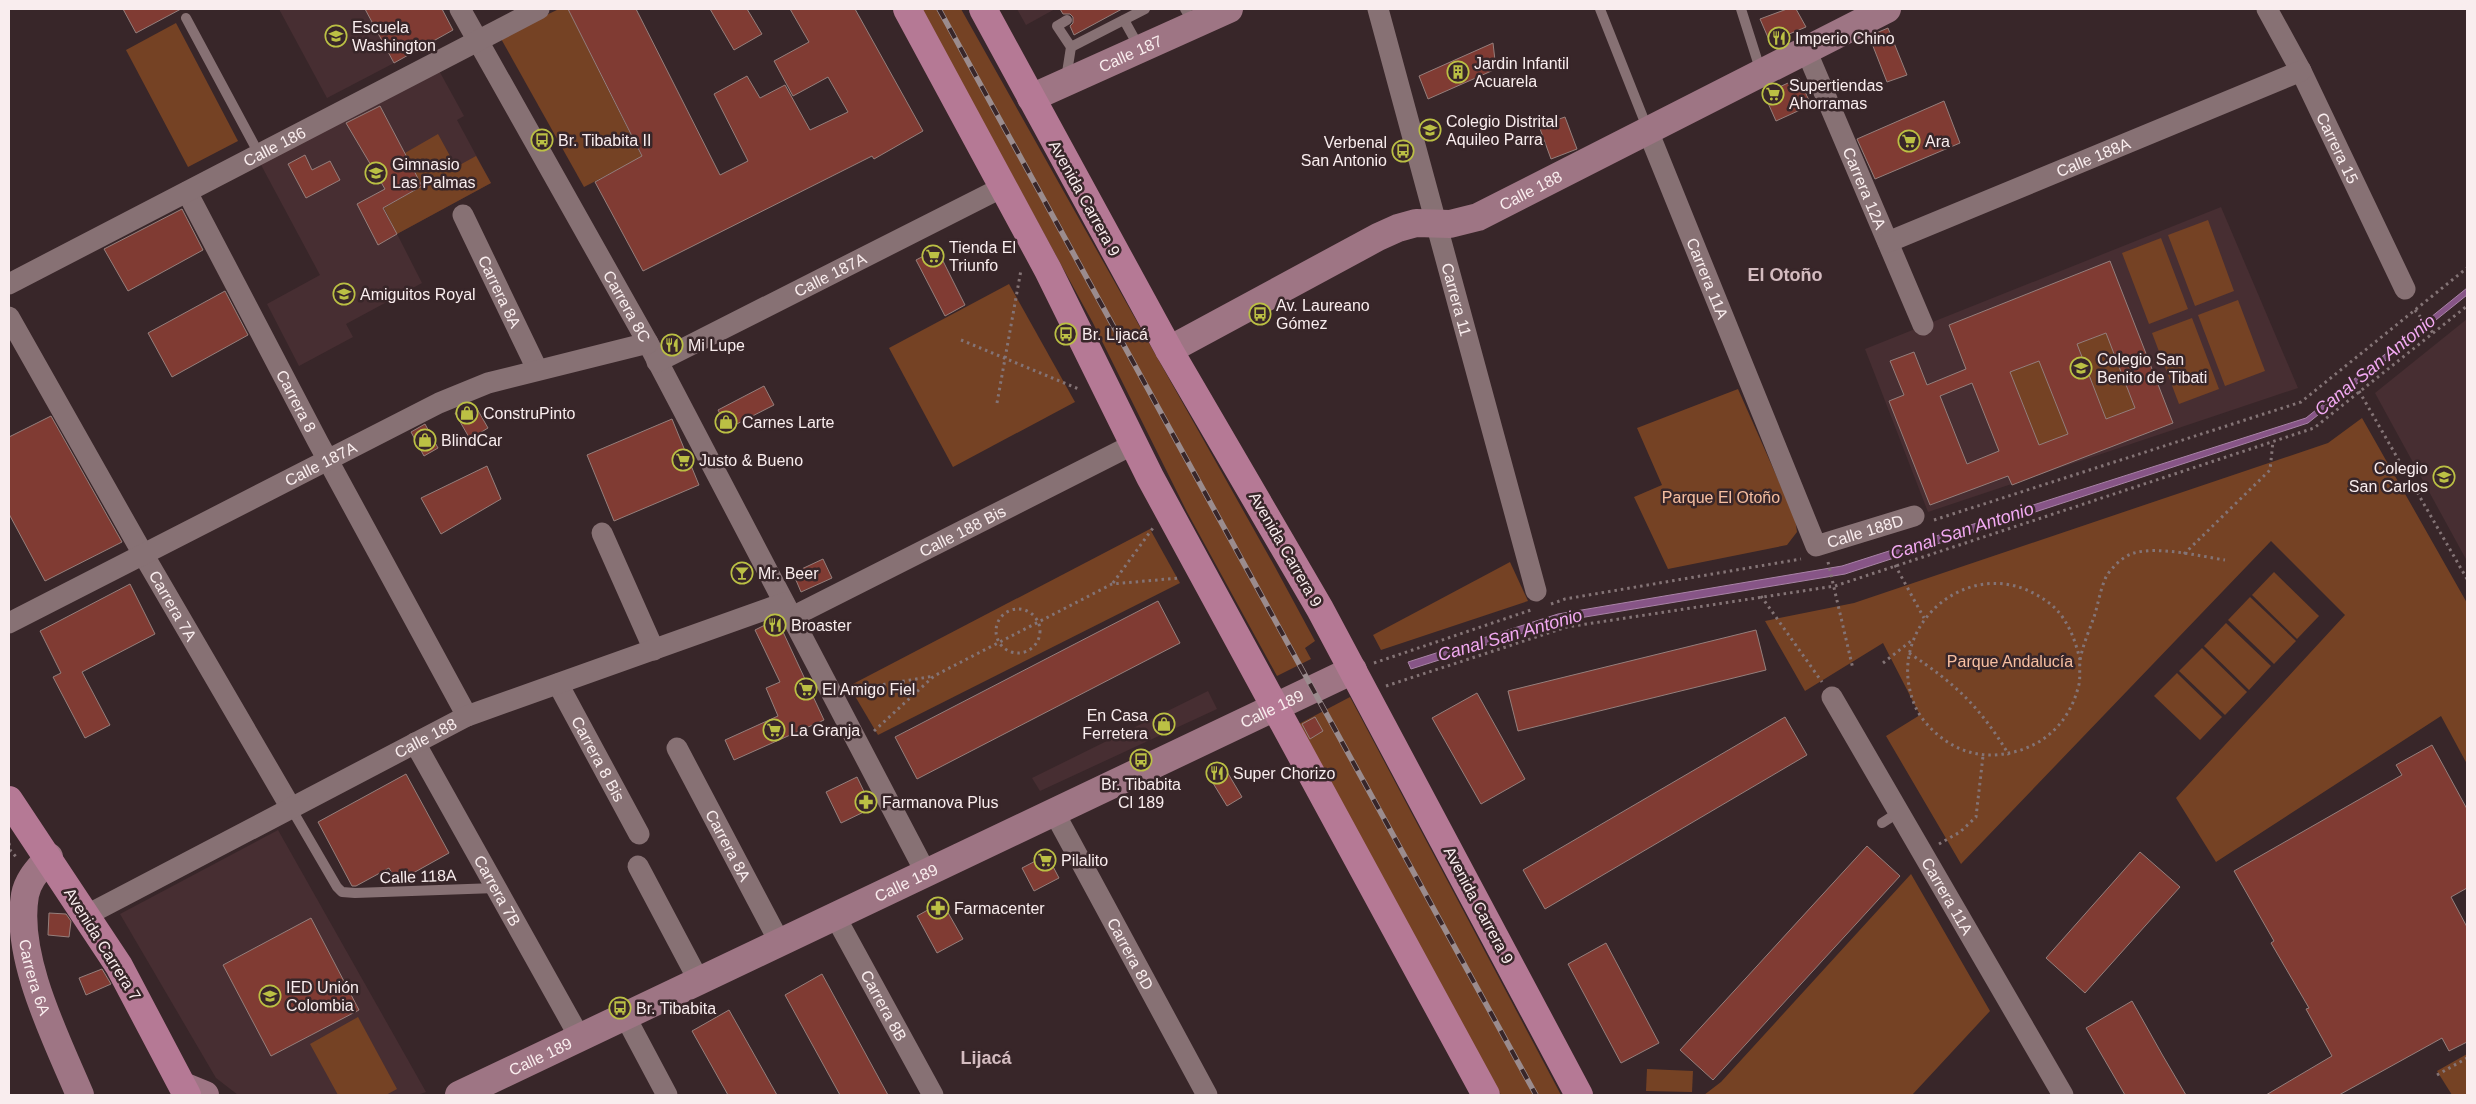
<svg xmlns="http://www.w3.org/2000/svg" width="2476" height="1104" viewBox="0 0 2476 1104" font-family="Helvetica,sans-serif">
<style>
.built{fill:#472e32}
.green{fill:#754224}
.water{fill:#875587;stroke:#a983a6}
.building{fill:#803b33;stroke:#957f7c;fill-rule:evenodd}
.lines{fill:none;stroke-linecap:round;stroke-linejoin:round}
.path{stroke:#847476;stroke-width:3;stroke-dasharray:2.5 4;stroke-linecap:butt}
.lane{stroke:#877174;stroke-width:10}
.street{stroke:#877174;stroke-width:21}
.secondary{stroke:#9e7584;stroke-width:28}
.primary{stroke:#b57995;stroke-width:28}
.rail-casing{stroke:#9b8c8e;stroke-width:5.5}
.rail{stroke:#382629;stroke-width:4;stroke-dasharray:11;stroke-linecap:butt}
.labels{text-anchor:middle;stroke-width:5;stroke-linejoin:round;paint-order:stroke}
.poi-label{font-size:16px;fill:#f9edee;stroke:#382629;text-anchor:start}
.street-label{font-size:16px;fill:#f9edee;stroke:#382629}
.park-label{font-size:16px;fill:#f7bfa1;stroke:#382629}
.neighbourhood-label{font-size:18px;font-weight:bold;fill:#d4bcc0;stroke:#382629}
.water-label{font-size:18px;font-style:italic;fill:#f2a9f2;stroke:#382629}
</style>
<rect width="100%" height="100%" fill="#382629"/>
<!-- built -->
<g class="built">
<polygon points="279,9 365,9 394,63 327,98"/>
<polygon points="1017,9 1055,9 1026,25"/>
<polygon points="437,67 464,116 457,120 491,183 397,234 422,283 346,324 353,337 299,366 267,304 320,275 260,163"/>
<polygon points="2221,207 2298,388 1928,512 1865,349"/>
<polygon points="2467,319 2467,561 2375,393"/>
<polygon points="1208,691 1217,709 1040,791 1032,778"/>
<polygon points="278,830 426,1092 417,1095 238,1095 216,1078 120,914"/>
</g>
<!-- green -->
<g class="green">
<polygon points="559,9 568,9 642,157 584,187 500,37"/>
<polygon points="921,9 961,9 1275,567 1315,641 1305,648 1311,659 1277,676 1187,512 1093,323"/>
<polygon points="176,23 238,141 188,167 126,50"/>
<polygon points="438,134 456,167 476,156 491,183 397,234 384,208 422,186 405,153"/>
<polygon points="2208,220 2234,291 2195,306 2168,235"/>
<polygon points="2161,238 2188,309 2149,324 2122,253"/>
<polygon points="1009,284 1075,402 953,467 889,348"/>
<polygon points="2238,300 2265,371 2225,386 2198,315"/>
<polygon points="2192,318 2219,389 2179,404 2152,333"/>
<polygon points="2106,333 2135,408 2106,419 2077,344"/>
<polygon points="2039,361 2068,434 2039,445 2010,372"/>
<polygon points="1738,389 1795,518 1797,532 1787,545 1668,569 1634,497 1662,485 1637,428"/>
<polygon points="2362,418 2467,603 2467,764 2441,716 2216,862 2176,798 2345,615 2271,541 1961,864 1886,736 1920,715 1883,643 1805,691 1765,621 1854,603 2328,443"/>
<polygon points="1150,529 1180,583 878,735 849,686"/>
<polygon points="1510,562 1528,601 1381,650 1373,635"/>
<polygon points="2274,572 2319,616 2297,639 2252,595"/>
<polygon points="2250,597 2296,641 2274,664 2228,620"/>
<polygon points="2226,623 2271,666 2249,690 2204,646"/>
<polygon points="2202,648 2247,692 2225,715 2179,671"/>
<polygon points="2177,673 2222,717 2200,740 2154,696"/>
<polygon points="1350,697 1561,1095 1501,1095 1297,725"/>
<polygon points="1911,874 1990,1011 1912,1095 1704,1095 1721,1082"/>
<polygon points="358,1017 397,1089 386,1095 338,1095 310,1044"/>
<polygon points="2467,1054 2467,1095 2452,1095 2437,1071"/>
<polygon points="1647,1069 1693,1071 1692,1092 1646,1091"/>
</g>
<!-- water -->
<polygon class="water" points="2467,288 2467,295 2308,423 1845,574 1561,621 1411,669 1408,662 1558,614 1842,566 2306,418"/>
<!-- building -->
<g class="building">
<polygon points="123,9 181,9 136,33"/>
<polygon points="365,9 442,9 453,30 394,63"/>
<polygon points="568,9 636,9 720,175 748,161 714,94 747,76 760,98 785,85 810,130 848,112 828,77 793,96 774,61 809,42 790,9 855,9 923,131 874,159 872,156 643,271 595,182 642,156"/>
<polygon points="710,9 747,9 762,34 734,50"/>
<polygon points="1060,9 1122,9 1074,35 1070,26 1073,23 1073,17 1070,14 1063,14"/>
<polygon points="1787,9 1796,9 1806,27 1770,42 1760,19"/>
<polygon points="1888,28 1907,75 1887,82 1869,36"/>
<polygon points="1493,43 1496,69 1428,99 1419,76"/>
<polygon points="1799,78 1811,105 1776,121 1764,94"/>
<polygon points="1944,101 1960,143 1875,179 1857,139"/>
<polygon points="380,106 422,186 383,208 397,234 378,245 357,204 385,189 346,123"/>
<polygon points="1565,117 1577,149 1551,159 1539,126"/>
<polygon points="305,155 312,170 330,161 340,180 306,198 288,164"/>
<polygon points="182,209 203,250 128,291 104,249"/>
<polygon points="937,249 965,305 945,316 916,260"/>
<path d="M2110 261 2173 423 2012 485 2008 476 1930 505 1889 401 1904 395 1890 361 1914 352 1927 385 1966 369 1949 325ZM2106 333 2135 408 2106 419 2077 344ZM2039 361 2068 434 2039 445 2010 372ZM1972 383 1999 451 1967 464 1940 396Z"/>
<polygon points="225,291 248,335 172,377 148,333"/>
<polygon points="764,386 774,405 727,429 718,410"/>
<polygon points="476,407 488,428 470,439 455,413"/>
<polygon points="51,416 122,542 45,581 9,514 9,437"/>
<polygon points="672,419 699,485 614,521 587,455"/>
<polygon points="425,424 438,448 424,456 411,432"/>
<polygon points="487,466 501,499 441,534 421,498"/>
<polygon points="823,559 832,578 801,592 793,573"/>
<polygon points="130,584 155,634 82,672 110,725 85,738 53,677 61,673 40,631"/>
<polygon points="1158,601 1180,643 917,779 895,737"/>
<polygon points="777,619 824,720 734,760 725,740 778,716 766,688 780,682 755,630"/>
<polygon points="1756,630 1766,670 1518,731 1508,691"/>
<polygon points="1477,693 1525,779 1481,804 1432,718"/>
<polygon points="1315,717 1323,731 1310,739 1302,724"/>
<polygon points="1785,717 1807,755 1545,909 1523,870"/>
<polygon points="2432,745 2467,809 2467,888 2451,897 2467,927 2467,1042 2449,1051 2442,1038 2339,1095 2266,1095 2332,1056 2306,1009 2309,1008 2271,943 2274,941 2234,871 2402,775 2396,765"/>
<polygon points="1223,765 1242,797 1227,806 1208,775"/>
<polygon points="406,774 449,853 397,882 389,868 356,886 352,886 318,822"/>
<polygon points="857,777 872,808 841,823 826,792"/>
<polygon points="1867,846 1900,876 1713,1080 1680,1050"/>
<polygon points="2140,852 2180,887 2085,993 2046,958"/>
<polygon points="1047,855 1059,878 1034,891 1022,868"/>
<polygon points="942,902 963,939 937,953 917,916"/>
<polygon points="49,913 66,914 71,921 69,937 48,935"/>
<polygon points="311,918 359,1010 271,1056 223,965"/>
<polygon points="1606,943 1659,1043 1621,1063 1568,964"/>
<polygon points="102,969 111,984 86,995 79,978"/>
<polygon points="822,974 888,1095 840,1095 785,995"/>
<polygon points="2132,1001 2163,1056 2186,1095 2125,1095 2086,1028"/>
<polygon points="729,1010 777,1095 728,1095 692,1031"/>
</g>
<g class="lines">
<!-- path -->
<g class="path">
<polyline points="2415,310 2433,333"/>
<polyline points="961,340 1081,390"/>
<polyline points="2359,391 2467,579"/>
<polyline points="997,403 1021,270"/>
<polyline points="1934,520 2301,402 2467,268"/>
<polyline points="2184,554 2270,470 2273,441"/>
<polyline points="1828,562 1853,669"/>
<polyline points="1895,565 1924,618"/>
<polyline points="1113,583 1153,528"/>
<polyline points="1761,596 1822,682"/>
<polyline points="1551,604 1565,599 1801,559"/>
<circle cx="1018" cy="631" r="22"/>
<path d="M1909 653C1956 684 1980 707 2009 755"/>
<path d="M2080 660C2076 643 2071 629 2061 615 2053 604 2040 596 2027 590 1968 565 1902 615 1908 679 1910 695 1915 711 1926 723 1943 743 1967 756 1993 755 2035 753 2067 729 2078 688 2081 679 2079 670 2080 661 2082 647 2089 631 2094 617 2098 605 2100 590 2106 577 2112 567 2123 556 2134 553 2159 546 2199 556 2225 560"/>
<polyline points="1374,663 1531,610"/>
<polyline points="1883,663 1911,641"/>
<polyline points="1386,686 1567,627 1835,586 2314,428 2467,306"/>
<polyline points="851,690 934,676"/>
<polyline points="874,731 934,676 1112,584 1179,578"/>
<polyline points="9,843 10,850 18,859"/>
<polyline points="1939,844 1960,832 1976,817 1983,756"/>
<polyline points="2437,1075 2467,1058"/>
</g>
<!-- lane -->
<g class="lane">
<polyline points="1185,9 1194,24"/>
<polyline points="1600,9 1648,130"/>
<polyline points="1741,9 1761,72"/>
<polyline points="186,18 259,154"/>
<polyline points="1124,20 1139,47"/>
<polyline points="1071,47 1145,9"/>
<polyline points="1066,79 1071,47 1057,26 1067,20"/>
<polyline points="291,808 337,887 342,892 355,893 496,888"/>
<polyline points="1882,823 1899,812"/>
</g>
<!-- street -->
<g class="street">
<path id="s1" d="M460 9 648 343 926 873"/>
<path id="s2" d="M1378 9 1536 591"/>
<path id="s3" d="M2267 9 2301 71 2405 289"/>
<path id="s4" d="M1806 50 1923 325"/>
<path id="s5" d="M1648 131 1816 546 1914 516"/>
<path id="s6" d="M187 192 318 442 467 716"/>
<path id="s7" d="M463 215 537 369"/>
<path id="s8" d="M1888 242 2301 71"/>
<path id="s9" d="M9 284 539 9"/>
<path id="s10" d="M9 317 143 554 291 808"/>
<path id="s11" d="M657 362 1003 187"/>
<polyline points="602,533 654,650"/>
<path id="s12" d="M792 617 1134 444"/>
<path id="s13" d="M9 623 439 403 488 383 648 343"/>
<path id="s14" d="M558 684 639 834"/>
<path id="s15" d="M1832 697 2063 1095"/>
<path id="s16" d="M415 743 580 1038"/>
<path id="s17" d="M677 748 780 943"/>
<path id="s18" d="M1054 812 1207 1095"/>
<polyline points="638,866 699,981"/>
<path id="s19" d="M87 915 467 716 784 603"/>
<path id="s20" d="M835 916 933 1095"/>
<polyline points="625,1016 667,1095"/>
</g>
<!-- secondary -->
<g class="secondary">
<path id="s21" d="M1031 98 1229 9"/>
<path id="s22" d="M1169 350 1378 237 1398 228 1416 223 1450 224 1478 217 1887 9"/>
<path id="s23" d="M49 857C39 869 28 879 25 895 14 957 57 1040 80 1095"/>
<polyline points="183,1086 205,1095"/>
<path id="s24" d="M459 1095 1353 670"/>
</g>
<!-- primary -->
<g class="primary">
<polyline points="907,9 1048,270 1150,477 1486,1095"/>
<polyline points="983,9 1169,350 1320,609 1579,1095"/>
<polyline points="9,800 119,966 187,1095"/>
</g>
<!-- rail casing -->
<g class="rail-casing">
<polyline id="rail" points="939,9 1536,1095"/>
</g>
<!-- rail -->
<use href="#rail" class="rail"/>
</g>
<!-- icons -->
<defs>
<g id="school-ring" transform="scale(1.125)"><circle r="9.5" fill="#382629" stroke="#bbc044" stroke-width="1.5"/><path d="M0-5L7-2L0 1L-7-2ZM-4 1L0 2.5L4 1V4Q0 6-4 4Z" fill="#bbc044"/></g>
<g id="restaurant-ring" transform="scale(1.125)"><circle r="9.5" fill="#382629" stroke="#bbc044" stroke-width="1.5"/><path d="M-5-6h1v4h1v-4h1v4h1v-4h1v5L-1.5 .5V6h-2V.5L-5-1ZM5-6V6H3V1.5H1.5Q1.5-4 5-6Z" fill="#bbc044"/></g>
<g id="building-ring" transform="scale(1.125)"><circle r="9.5" fill="#382629" stroke="#bbc044" stroke-width="1.5"/><path d="M-4-6H4V6H1V3H-1V6H-4ZM-2.5-4.3h1.7v1.8h-1.7ZM.8-4.3h1.7v1.8H.8ZM-2.5-1h1.7V.8h-1.7ZM.8-1h1.7V.8H.8Z" fill="#bbc044"/></g>
<g id="supermarket-ring" transform="scale(1.125)"><circle r="9.5" fill="#382629" stroke="#bbc044" stroke-width="1.5"/><path d="M-6-5.5h2.5l.6 2H6L4.5 2H-2.5L-4.4-4H-6ZM-1.5 3.2a1.3 1.3 0 1 0 .1 0ZM3 3.2a1.3 1.3 0 1 0 .1 0Z" fill="#bbc044"/></g>
<g id="university-ring" transform="scale(1.125)"><circle r="9.5" fill="#382629" stroke="#bbc044" stroke-width="1.5"/><path d="M0-5L7-2L0 1L-7-2ZM-4 1L0 2.5L4 1V4Q0 6-4 4Z" fill="#bbc044"/></g>
<g id="bus-ring" transform="scale(1.125)"><circle r="9.5" fill="#382629" stroke="#bbc044" stroke-width="1.5"/><path d="M-5-6H5V4H4V6H2V4H-2V6H-4V4H-5ZM-3.5-4V0h7V-4ZM-3.5 1.2v1.5H-2V1.2ZM2 1.2v1.5H3.5V1.2Z" fill="#bbc044"/></g>
<g id="shop-ring" transform="scale(1.125)"><circle r="9.5" fill="#382629" stroke="#bbc044" stroke-width="1.5"/><path d="M-5-2.5h2.3a2.7 3.5 0 0 1 5.4 0H5L5.5 6h-11ZM-1.5-2.5h3a1.5 2.3 0 0 0-3 0Z" fill="#bbc044"/></g>
<g id="bar-ring" transform="scale(1.125)"><circle r="9.5" fill="#382629" stroke="#bbc044" stroke-width="1.5"/><path d="M-6-5H6L.8 .8V4.5H3.5V6h-7V4.5H-.8V.8Z" fill="#bbc044"/></g>
<g id="pharmacy-ring" transform="scale(1.125)"><circle r="9.5" fill="#382629" stroke="#bbc044" stroke-width="1.5"/><path d="M-2-6h4v4h4v4h-4v4h-4v-4h-4v-4h4Z" fill="#bbc044"/></g>
</defs>
<g fill-rule="evenodd">
<use href="#school-ring" x="336" y="36"/>
<use href="#restaurant-ring" x="1779" y="38"/>
<use href="#building-ring" x="1458" y="72"/>
<use href="#supermarket-ring" x="1773" y="94"/>
<use href="#university-ring" x="1430" y="130"/>
<use href="#bus-ring" x="542" y="140"/>
<use href="#supermarket-ring" x="1909" y="141"/>
<use href="#bus-ring" x="1403" y="151"/>
<use href="#school-ring" x="376" y="173"/>
<use href="#supermarket-ring" x="933" y="256"/>
<use href="#school-ring" x="344" y="294"/>
<use href="#bus-ring" x="1260" y="314"/>
<use href="#bus-ring" x="1066" y="334"/>
<use href="#restaurant-ring" x="672" y="345"/>
<use href="#school-ring" x="2081" y="368"/>
<use href="#shop-ring" x="467" y="413"/>
<use href="#shop-ring" x="726" y="422"/>
<use href="#shop-ring" x="425" y="440"/>
<use href="#supermarket-ring" x="683" y="460"/>
<use href="#school-ring" x="2444" y="477"/>
<use href="#bar-ring" x="742" y="573"/>
<use href="#restaurant-ring" x="775" y="625"/>
<use href="#supermarket-ring" x="806" y="689"/>
<use href="#shop-ring" x="1164" y="724"/>
<use href="#supermarket-ring" x="774" y="730"/>
<use href="#bus-ring" x="1141" y="760"/>
<use href="#restaurant-ring" x="1217" y="773"/>
<use href="#pharmacy-ring" x="866" y="802"/>
<use href="#supermarket-ring" x="1045" y="860"/>
<use href="#pharmacy-ring" x="938" y="908"/>
<use href="#school-ring" x="270" y="996"/>
<use href="#bus-ring" x="620" y="1008"/>
</g>
<g class="labels">
<!-- poi labels -->
<g class="poi-label">
<text x="352" y="33">Escuela<tspan x="352" dy="18">Washington</tspan></text>
<text x="1795" y="44">Imperio Chino</text>
<text x="1474" y="69">Jardin Infantil<tspan x="1474" dy="18">Acuarela</tspan></text>
<text x="1789" y="91">Supertiendas<tspan x="1789" dy="18">Ahorramas</tspan></text>
<text x="1446" y="127">Colegio Distrital<tspan x="1446" dy="18">Aquileo Parra</tspan></text>
<text x="558" y="146">Br. Tibabita II</text>
<text x="1925" y="147">Ara</text>
<text x="1387" y="148" text-anchor="end">Verbenal<tspan x="1387" dy="18">San Antonio</tspan></text>
<text x="392" y="170">Gimnasio<tspan x="392" dy="18">Las Palmas</tspan></text>
<text x="949" y="253">Tienda El<tspan x="949" dy="18">Triunfo</tspan></text>
<text x="360" y="300">Amiguitos Royal</text>
<text x="1276" y="311">Av. Laureano<tspan x="1276" dy="18">Gómez</tspan></text>
<text x="1082" y="340">Br. Lijacá</text>
<text x="688" y="351">Mi Lupe</text>
<text x="2097" y="365">Colegio San<tspan x="2097" dy="18">Benito de Tibati</tspan></text>
<text x="483" y="419">ConstruPinto</text>
<text x="742" y="428">Carnes Larte</text>
<text x="441" y="446">BlindCar</text>
<text x="699" y="466">Justo &amp; Bueno</text>
<text x="2428" y="474" text-anchor="end">Colegio<tspan x="2428" dy="18">San Carlos</tspan></text>
<text x="758" y="579">Mr. Beer</text>
<text x="791" y="631">Broaster</text>
<text x="822" y="695">El Amigo Fiel</text>
<text x="1148" y="721" text-anchor="end">En Casa<tspan x="1148" dy="18">Ferretera</tspan></text>
<text x="790" y="736">La Granja</text>
<text x="1233" y="779">Super Chorizo</text>
<text x="1141" y="790" text-anchor="middle">Br. Tibabita<tspan x="1141" dy="18">Cl 189</tspan></text>
<text x="882" y="808">Farmanova Plus</text>
<text x="1061" y="866">Pilalito</text>
<text x="954" y="914">Farmacenter</text>
<text x="286" y="993">IED Unión<tspan x="286" dy="18">Colombia</tspan></text>
<text x="636" y="1014">Br. Tibabita</text>
</g>
<!-- street labels -->
<g class="street-label">
<text dy="6" stroke="none"><textPath href="#s21" startOffset="109">Calle 187</textPath></text>
<text dy="6" stroke="none"><textPath href="#s9" startOffset="299">Calle 186</textPath></text>
<text dy="6" stroke="none"><textPath href="#s3" startOffset="156">Carrera 15</textPath></text>
<text dy="6" stroke="none"><textPath href="#s8" startOffset="222">Calle 188A</textPath></text>
<text dy="6" stroke="none"><textPath href="#s4" startOffset="150">Carrera 12A</textPath></text>
<text dy="6" stroke="none"><textPath href="#s22" startOffset="400">Calle 188</textPath></text>
<text transform="translate(1085 198) rotate(61)" y="6">Avenida Carrera 9</text>
<text dy="6" stroke="none"><textPath href="#s11" startOffset="194">Calle 187A</textPath></text>
<text dy="6" stroke="none"><textPath href="#s5" startOffset="159">Carrera 11A</textPath></text>
<text dy="6" stroke="none"><textPath href="#s7" startOffset="85">Carrera 8A</textPath></text>
<text dy="6" stroke="none"><textPath href="#s2" startOffset="301">Carrera 11</textPath></text>
<text dy="6" stroke="none"><textPath href="#s1" startOffset="341">Carrera 8C</textPath></text>
<text dy="6" stroke="none"><textPath href="#s6" startOffset="236">Carrera 8</textPath></text>
<text dy="6" stroke="none"><textPath href="#s13" startOffset="350">Calle 187A</textPath></text>
<text dy="6" stroke="none"><textPath href="#s12" startOffset="191">Calle 188 Bis</textPath></text>
<text dy="6" stroke="none"><textPath href="#s5" startOffset="499">Calle 188D</textPath></text>
<text transform="translate(1286 549) rotate(60)" y="6">Avenida Carrera 9</text>
<text dy="6" stroke="none"><textPath href="#s10" startOffset="332">Carrera 7A</textPath></text>
<text dy="6" stroke="none"><textPath href="#s24" startOffset="900">Calle 189</textPath></text>
<text dy="6" stroke="none"><textPath href="#s19" startOffset="382">Calle 188</textPath></text>
<text dy="6" stroke="none"><textPath href="#s14" startOffset="85">Carrera 8 Bis</textPath></text>
<text dy="6" stroke="none"><textPath href="#s17" startOffset="110">Carrera 8A</textPath></text>
<text transform="translate(418 876) rotate(-2)" y="6">Calle 118A</text>
<text dy="6" stroke="none"><textPath href="#s24" startOffset="495">Calle 189</textPath></text>
<text dy="6" stroke="none"><textPath href="#s16" startOffset="169">Carrera 7B</textPath></text>
<text dy="6" stroke="none"><textPath href="#s15" startOffset="230">Carrera 11A</textPath></text>
<text transform="translate(1479 905) rotate(62)" y="6">Avenida Carrera 9</text>
<text transform="translate(103 944) rotate(58)" y="6">Avenida Carrera 7</text>
<text dy="6" stroke="none"><textPath href="#s18" startOffset="161">Carrera 8D</textPath></text>
<text dy="6" stroke="none"><textPath href="#s23" startOffset="129">Carrera 6A</textPath></text>
<text dy="6" stroke="none"><textPath href="#s20" startOffset="102">Carrera 8B</textPath></text>
<text dy="6" stroke="none"><textPath href="#s24" startOffset="90">Calle 189</textPath></text>
</g>
<!-- park labels -->
<g class="park-label">
<text x="1721" y="503">Parque El Otoño</text>
<text x="2010" y="667">Parque Andalucía</text>
</g>
<!-- neighbourhood labels -->
<g class="neighbourhood-label">
<text x="1785" y="281">El Otoño</text>
<text x="986" y="1064">Lijacá</text>
</g>
<!-- water labels -->
<g class="water-label">
<text transform="translate(2375 365) rotate(-39)" y="6">Canal San Antonio</text>
<text transform="translate(1962 531) rotate(-18)" y="6">Canal San Antonio</text>
<text transform="translate(1510 635) rotate(-16)" y="6">Canal San Antonio</text>
</g>
</g>
<!-- border -->
<rect width="2476" height="1104" fill="none" stroke="#f9edee" stroke-width="20"/>
</svg>
